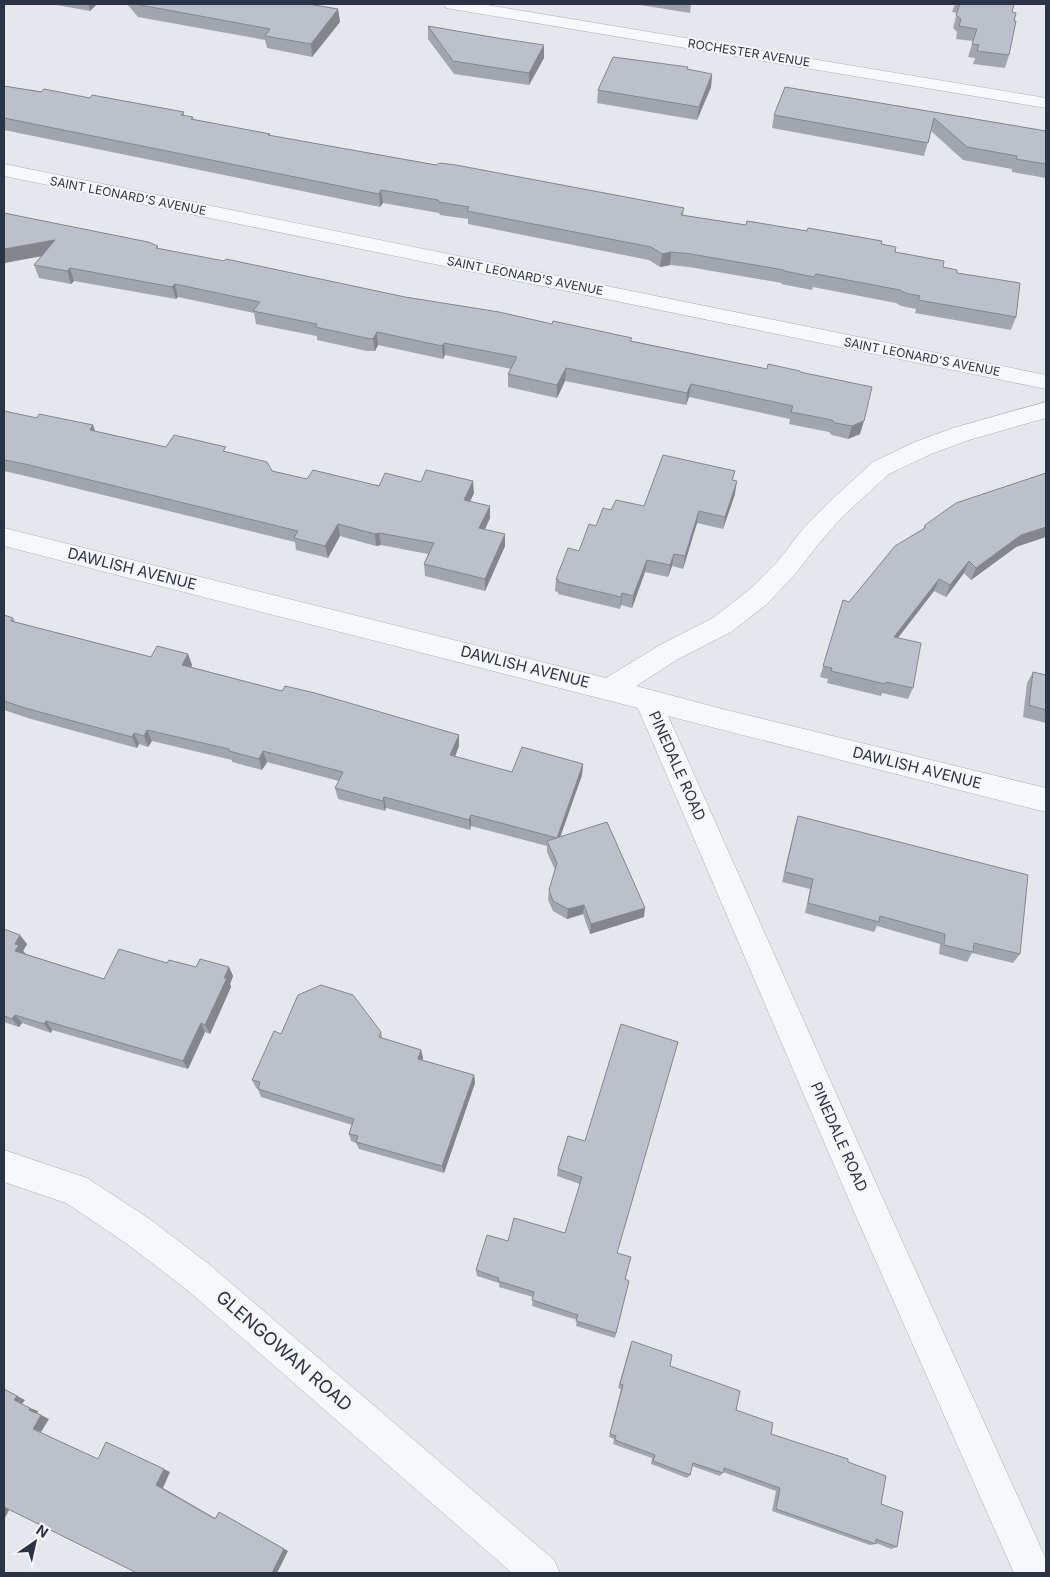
<svg xmlns="http://www.w3.org/2000/svg" width="1050" height="1577" viewBox="0 0 1050 1577" font-family="Inter,sans-serif">
<style>
.lines{fill:none;stroke-linecap:round;stroke-linejoin:round}
.minor-casing{stroke:#a9aeb7;stroke-width:1}
.minor{fill:#f7f8fa;fill-rule:evenodd}
.wall{fill:#a1a5ae}
.shaded-wall{fill:#83868d}
.building{fill:#bbc0ca;stroke:#83868d}
.labels{text-anchor:middle;stroke-width:4;stroke-linejoin:round;paint-order:stroke}
.far-street-label{font-size:12px;fill:#2b3445;stroke:#f4f6f9}
.street-label{font-size:15px;fill:#2b3445;stroke:#f4f6f9}
.near-street-label{font-size:18px;fill:#2b3445;stroke:#f4f6f9}
</style>
<rect width="100%" height="100%" fill="#e4e7ec"/>
<g class="lines">
<!-- minor casing -->
<g class="minor-casing">
<g id="minor">
<polygon points="444,4 481,4 1046,98 1046,108 446,8"/>
<polygon points="4,164 1046,375 1046,389 4,176"/>
<polygon points="1046,402 1046,418 969,440 931,454 889,474 843,516 820,542 796,573 767,604 731,632 678,659 636,686 726,710 1046,788 1046,812 668,716 879,1190 1046,1559 1046,1573 1014,1573 855,1214 638,708 4,546 4,528 606,678 660,645 713,618 749,590 778,561 802,530 827,504 873,462 915,442 953,428"/>
<polygon points="4,1150 87,1178 151,1220 210,1265 554,1560 560,1573 512,1573 186,1289 127,1244 66,1203 4,1182"/>
</g>
</g>
<!-- minor -->
<use href="#minor" class="minor"/>
</g>
<!-- wall -->
<g class="wall">
<polygon points="51,4 97,4 90,11"/>
<polygon points="127,4 308,4 338,9 340,22 312,57 267,48 265,40 138,17"/>
<polygon points="634,4 691,4 690,13"/>
<polygon points="955,4 1014,4 1012,12 1014,21 1009,55 1005,68 973,64 975,58 968,57 973,41 956,39 957,32 953,28 957,13 952,12"/>
<polygon points="428,26 544,58 529,85 454,74 428,39"/>
<polygon points="712,74 711,87 697,120 597,103 598,90"/>
<polygon points="4,86 184,112 184,116 193,117 194,120 270,136 684,208 683,215 746,225 881,244 895,252 943,267 957,273 1016,317 1011,330 915,313 916,309 901,306 896,303 813,287 812,290 781,284 782,283 689,267 670,265 660,267 649,260 468,224 468,219 440,215 439,213 383,203 380,207 4,130"/>
<polygon points="785,87 1046,131 1046,178 1012,172 1012,169 963,160 931,131 924,156 772,128 774,115"/>
<polygon points="4,213 158,246 158,249 632,341 767,369 800,373 860,434 848,439 832,435 829,432 789,424 790,419 689,397 686,405 565,381 557,398 508,387 508,374 511,369 445,355 443,359 378,345 375,351 367,351 317,340 317,336 256,324 254,313 178,297 176,299 74,281 71,284 39,278 34,265 41,256 4,263"/>
<polygon points="4,411 37,418 93,425 95,431 166,447 227,452 272,471 307,479 474,493 470,501 490,518 485,529 505,546 485,591 425,576 424,564 428,554 381,545 376,546 340,536 328,558 296,550 295,542 30,477 4,471"/>
<polygon points="734,481 735,494 723,529 697,523 683,569 672,566 668,577 645,572 632,608 621,605 620,609 558,594 558,592 555,591 556,579 579,551 596,526 611,510 644,506"/>
<polygon points="925,525 1016,547 971,580 964,573 946,597 934,591 898,638 913,688 908,699 882,693 881,696 827,683 828,679 820,677 843,600 849,602 923,529"/>
<polygon points="4,615 13,618 15,622 151,657 188,654 192,665 191,667 282,691 459,735 459,746 455,757 512,772 583,764 582,775 560,837 644,917 590,934 583,914 567,919 553,911 548,900 549,890 555,870 547,852 547,846 471,826 470,830 386,808 385,811 338,799 335,788 339,781 267,762 262,770 232,762 232,760 152,741 148,747 139,744 137,748 31,719 4,710"/>
<polygon points="1033,672 1046,675 1046,723 1023,717 1027,683"/>
<polygon points="798,816 1020,954 1013,963 972,953 967,962 939,954 940,944 877,926 874,932 805,913 810,889 782,882 795,826"/>
<polygon points="4,929 27,944 23,951 26,954 104,979 167,963 196,967 229,967 233,976 230,984 231,987 210,1034 205,1032 188,1069 52,1030 51,1033 22,1023 19,1027 4,1022"/>
<polygon points="381,1032 382,1038 421,1050 423,1058 422,1060 474,1075 475,1083 444,1173 359,1149 356,1143 351,1141 349,1134 352,1125 261,1097 258,1089 256,1088 252,1080 281,1034"/>
<polygon points="568,1136 617,1253 625,1279 629,1281 615,1338 576,1326 577,1320 532,1306 533,1297 499,1287 499,1283 477,1276 476,1270 565,1233 580,1184 557,1176 558,1169"/>
<polygon points="630,1346 670,1366 771,1434 848,1462 881,1504 897,1547 891,1549 876,1543 876,1544 870,1545 772,1511 776,1491 723,1472 720,1476 692,1466 690,1475 687,1478 651,1464 652,1458 613,1444 614,1439 609,1437 621,1389 618,1388"/>
</g>
<!-- shaded-wall -->
<g class="shaded-wall">
<polygon points="88,4 97,4 90,11"/>
<polygon points="338,9 340,22 312,57 311,44"/>
<polygon points="544,45 544,58 529,85 529,73"/>
<polygon points="712,74 711,87 697,120 699,107"/>
<polygon points="381,190 383,203 380,207 379,194"/>
<polygon points="55,240 59,253 4,263 4,249"/>
<polygon points="671,252 670,265 660,267 662,254"/>
<polygon points="70,268 74,281 71,284 67,271"/>
<polygon points="175,284 178,297 176,299 172,287"/>
<polygon points="377,332 378,345 375,351 373,339"/>
<polygon points="444,343 445,355 443,359 442,346"/>
<polygon points="566,368 565,381 557,398 557,385"/>
<polygon points="691,384 689,397 686,405 687,393"/>
<polygon points="864,421 860,434 848,439 852,426"/>
<polygon points="93,425 97,437 90,430"/>
<polygon points="473,481 474,493 465,512 464,500"/>
<polygon points="737,481 735,494 723,529 725,517"/>
<polygon points="490,506 490,518 480,540 479,528"/>
<polygon points="699,511 697,523 683,569 685,556"/>
<polygon points="338,524 340,536 328,558 325,546"/>
<polygon points="1046,527 1046,537 1016,547 971,580 976,568 1021,535"/>
<polygon points="379,533 381,545 376,546 375,534"/>
<polygon points="505,534 505,546 485,591 485,579"/>
<polygon points="674,554 672,566 668,577 670,565"/>
<polygon points="647,560 645,572 632,608 633,596"/>
<polygon points="969,561 964,573 946,597 950,585"/>
<polygon points="939,579 934,591 890,648 894,637"/>
<polygon points="622,593 621,605 620,609 621,597"/>
<polygon points="188,654 192,665 186,677 182,665"/>
<polygon points="147,730 152,741 148,747 144,736"/>
<polygon points="134,733 139,744 137,748 132,737"/>
<polygon points="459,735 459,746 451,766 450,755"/>
<polygon points="263,751 267,762 262,770 259,759"/>
<polygon points="583,764 582,775 556,849 557,838"/>
<polygon points="384,797 386,808 385,811 383,801"/>
<polygon points="471,815 471,826 470,830 469,820"/>
<polygon points="584,905 583,914 567,919 568,909"/>
<polygon points="645,908 644,917 590,934 591,924"/>
<polygon points="20,935 27,944 23,951 26,954 15,951 15,944"/>
<polygon points="229,967 233,976 230,984 231,987 210,1034 205,1025"/>
<polygon points="15,1015 22,1023 19,1027 12,1019"/>
<polygon points="46,1021 52,1030 51,1033 44,1024"/>
<polygon points="201,1023 205,1032 188,1069 183,1061"/>
<polygon points="421,1050 423,1058 419,1067 418,1059"/>
<polygon points="474,1075 475,1083 444,1173 442,1166"/>
<polygon points="4,1389 25,1400 22,1404 14,1400"/>
<polygon points="30,1408 38,1411 37,1414 29,1410"/>
<polygon points="41,1415 49,1419 41,1432 33,1429"/>
<polygon points="164,1469 170,1472 163,1488 220,1521 215,1519 156,1485"/>
<polygon points="4,1507 10,1508 4,1520"/>
<polygon points="219,1512 288,1551 277,1573 272,1573"/>
</g>
<!-- building -->
<g class="building">
<polygon points="135,4 308,4 338,9 311,44 265,36 270,29"/>
<polygon points="960,4 1014,4 1012,12 1016,13 1014,21 1016,21 1009,55 977,51 979,45 972,44 977,29 959,26 961,19 956,15"/>
<polygon points="428,26 497,38 544,45 529,73 453,61"/>
<polygon points="613,57 688,67 687,69 712,74 699,107 598,90"/>
<polygon points="4,86 41,92 44,89 90,98 92,95 184,112 181,115 193,117 191,119 270,134 268,135 436,165 440,163 456,165 684,208 681,215 746,225 747,221 807,231 808,228 882,241 881,244 896,247 895,252 944,261 943,267 957,270 957,273 1020,283 1016,317 918,300 920,296 905,293 900,290 816,274 814,277 784,271 784,270 691,254 671,252 662,254 651,247 467,211 469,207 439,202 438,200 381,190 379,194 4,118"/>
<polygon points="785,87 1046,131 1046,164 1016,159 1017,156 967,147 934,118 928,143 774,115"/>
<polygon points="4,213 148,242 158,246 156,248 224,261 226,259 405,297 499,312 552,324 553,321 632,338 630,341 767,369 768,364 800,371 800,372 872,387 864,421 852,426 835,423 832,420 791,412 793,406 691,384 687,393 566,368 557,385 508,374 517,357 444,343 442,346 377,332 373,339 366,338 315,327 317,324 253,311 260,302 175,284 172,287 70,268 67,271 34,265 55,240 4,249"/>
<polygon points="4,411 37,418 39,414 93,425 90,430 166,447 174,435 226,447 223,451 267,462 272,471 307,479 313,470 379,486 385,473 421,482 426,470 473,481 464,500 490,506 479,528 505,534 485,579 424,564 434,543 379,533 375,534 338,524 325,546 294,538 298,531 25,464 4,460"/>
<polygon points="663,455 735,471 732,480 737,481 725,517 699,511 685,556 674,554 670,565 647,560 633,596 622,593 621,597 558,582 559,580 556,579 568,548 579,551 589,524 596,526 603,508 611,510 616,500 644,506"/>
<polygon points="1046,473 1046,527 1021,535 976,568 969,561 950,585 939,579 894,637 921,643 913,688 886,682 885,684 831,671 832,668 823,666 843,600 849,602 895,546 925,528 925,525 956,503"/>
<polygon points="4,615 13,618 11,621 151,657 157,646 188,654 182,665 282,691 285,686 315,693 459,735 450,755 512,772 522,747 583,764 557,838 471,815 469,820 384,797 383,801 335,788 343,772 263,751 259,759 229,751 229,749 147,730 144,736 134,733 132,737 25,708 4,701"/>
<polygon points="1033,672 1046,675 1046,710 1029,705"/>
<polygon points="798,816 1028,875 1020,954 974,943 973,952 944,945 945,934 880,916 879,922 808,903 813,879 785,872"/>
<polygon points="607,822 645,908 591,924 584,905 568,909 553,901 549,890 557,863 547,841"/>
<polygon points="4,929 20,935 15,944 19,945 15,951 104,979 119,949 167,963 169,960 196,967 200,959 229,967 224,978 227,978 205,1025 201,1023 183,1061 46,1021 44,1024 15,1015 12,1019 4,1016"/>
<polygon points="321,985 353,995 381,1032 379,1037 421,1050 418,1059 474,1075 442,1166 356,1142 358,1136 349,1134 354,1119 258,1089 260,1082 252,1080 274,1031 281,1034 298,995"/>
<polygon points="621,1024 678,1042 617,1253 631,1257 625,1279 629,1281 616,1333 576,1321 578,1315 532,1300 534,1292 498,1281 499,1278 476,1270 487,1235 508,1241 514,1218 565,1233 582,1177 558,1169 568,1136 585,1141"/>
<polygon points="632,1341 672,1355 670,1366 740,1391 736,1410 773,1423 771,1434 848,1459 848,1462 886,1476 881,1504 903,1512 897,1547 876,1539 876,1544 776,1509 780,1488 724,1468 723,1473 693,1463 690,1475 653,1461 655,1455 615,1440 616,1436 610,1434 623,1385 620,1384"/>
<polygon points="4,1389 17,1396 14,1400 30,1408 29,1410 41,1415 33,1429 98,1459 106,1442 164,1469 156,1485 215,1519 219,1512 284,1549 272,1573 137,1573 4,1507"/>
</g>
<g class="labels">
<!-- far-street labels -->
<g class="far-street-label">
<text transform="translate(749 53) rotate(9)" y="4">ROCHESTER AVENUE</text>
<text transform="translate(128 196) rotate(11)" y="4">SAINT LEONARD'S AVENUE</text>
<text transform="translate(525 276) rotate(11)" y="4">SAINT LEONARD'S AVENUE</text>
<text transform="translate(922 357) rotate(11)" y="4">SAINT LEONARD'S AVENUE</text>
</g>
<!-- street labels -->
<g class="street-label">
<text transform="translate(132 569) rotate(14)" y="5">DAWLISH AVENUE</text>
<text transform="translate(525 667) rotate(14)" y="5">DAWLISH AVENUE</text>
<text transform="translate(677 766) rotate(66)" y="5">PINEDALE ROAD</text>
<text transform="translate(917 768) rotate(14)" y="5">DAWLISH AVENUE</text>
<text transform="translate(839 1137) rotate(66)" y="5">PINEDALE ROAD</text>
</g>
<!-- near-street labels -->
<g class="near-street-label">
<text transform="translate(284 1351) rotate(41)" y="6">GLENGOWAN ROAD</text>
</g>
</g>
<!-- border -->
<rect width="1050" height="1577" fill="none" stroke="#2b3445" stroke-width="10"/>
<!-- north arrow -->
<g transform="translate(35 1542) rotate(34)" stroke="#f4f6f9" stroke-width="4" paint-order="stroke">
<path d="M0-4L9 19L0 12L-9 19Z" fill="#2b3445"/>
<text y="-8" font-size="14" font-weight="bold" text-anchor="middle" fill="#2b3445">N</text>
</g>
</svg>
